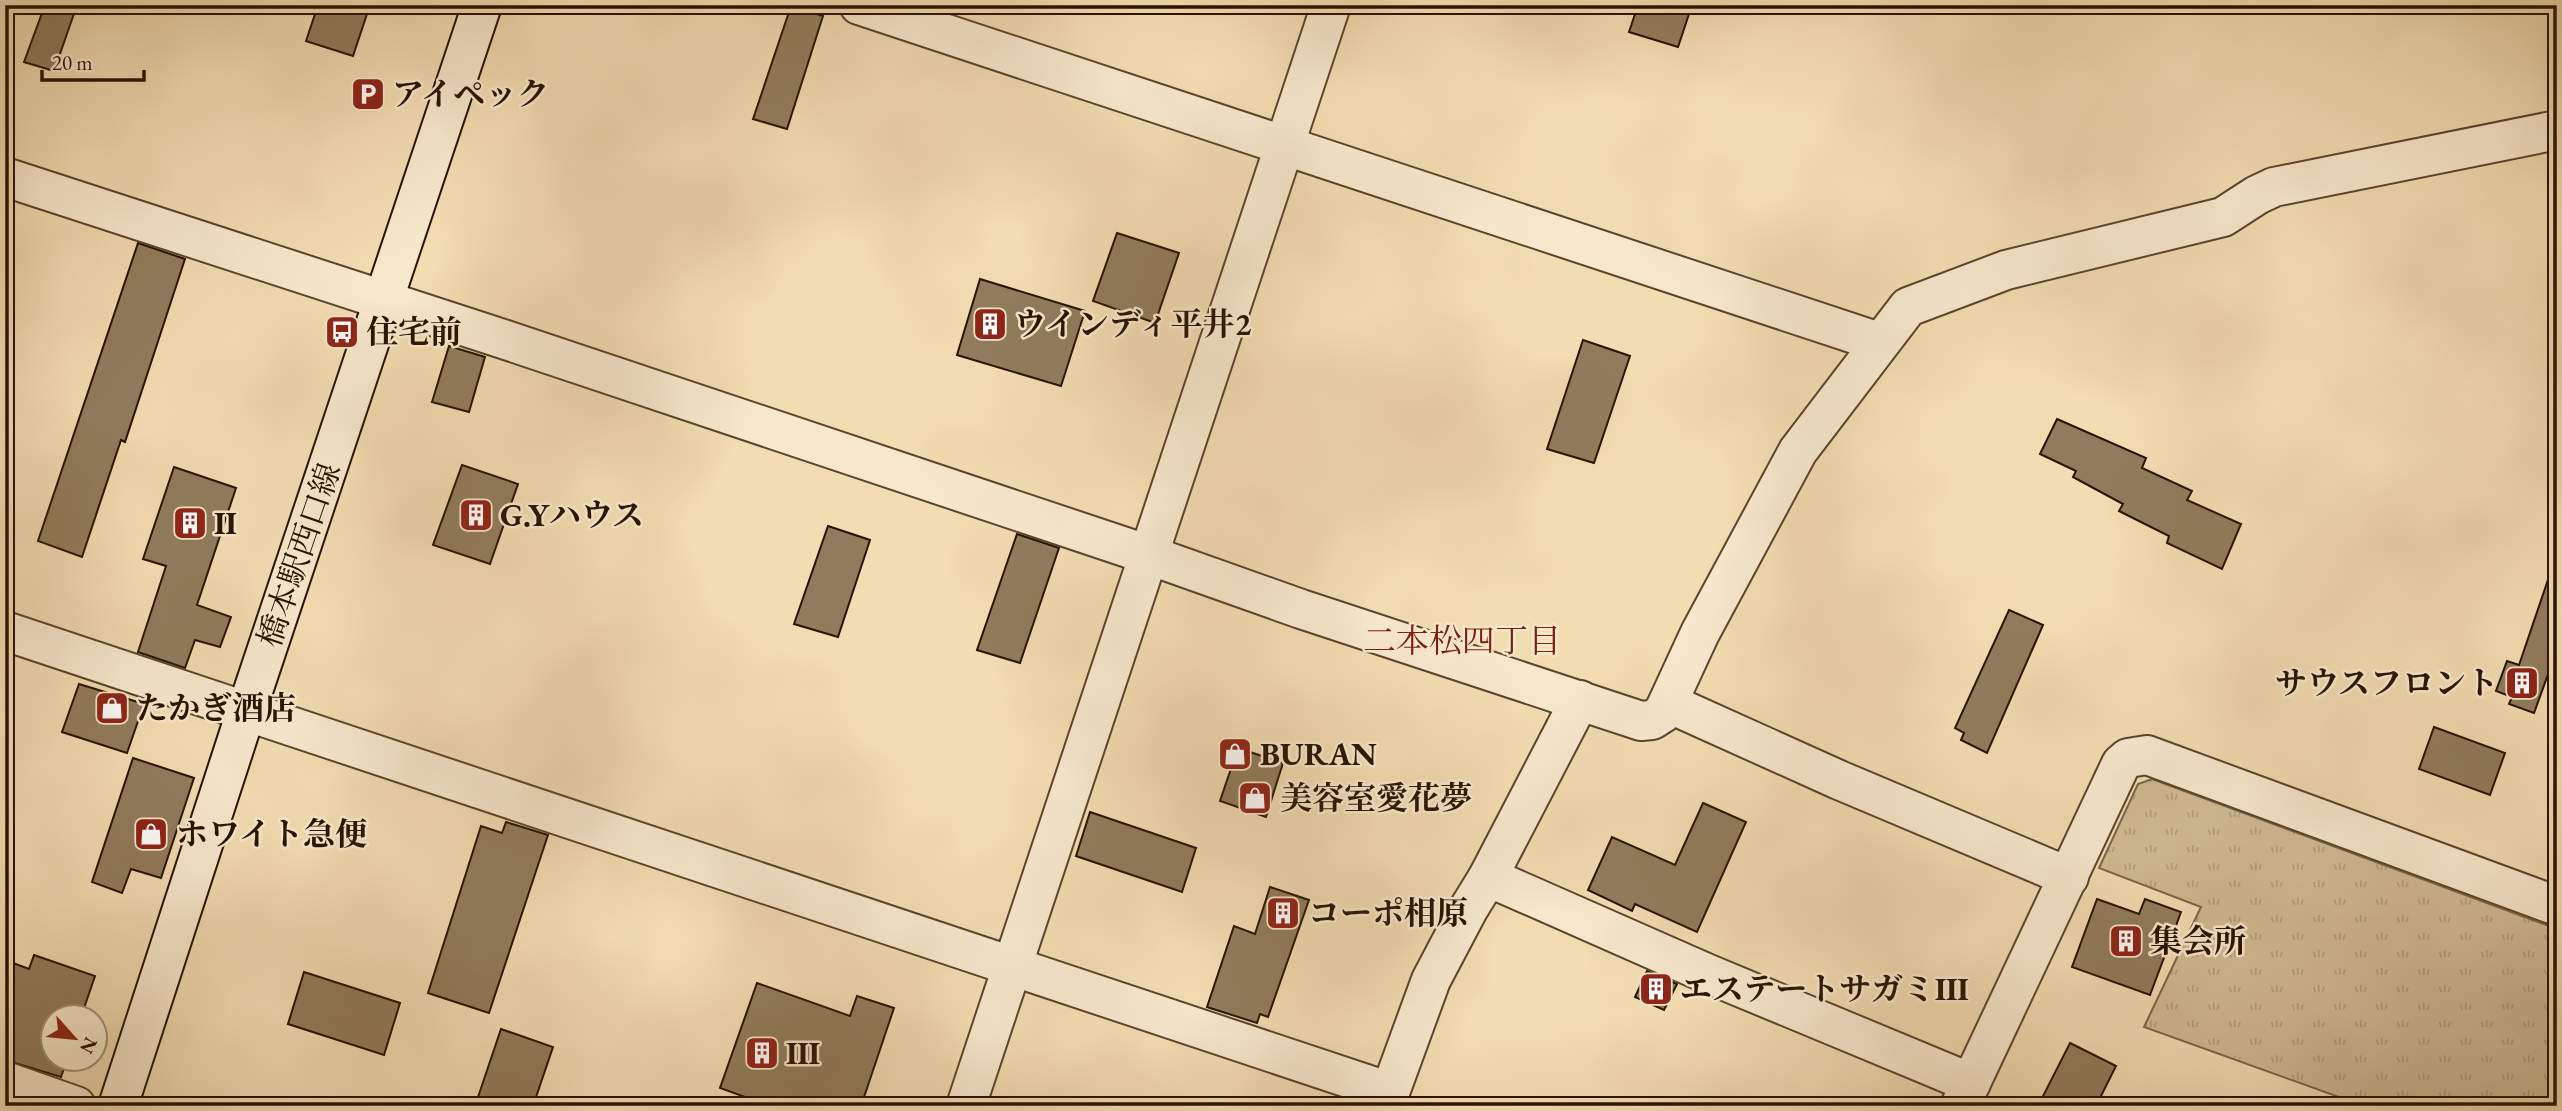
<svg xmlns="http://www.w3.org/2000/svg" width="2562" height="1111" viewBox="0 0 2562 1111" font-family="'EB Garamond','Noto Serif JP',serif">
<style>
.park{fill:url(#park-tufts);stroke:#7a664a;stroke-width:2}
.building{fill:#907c5c;stroke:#261300;stroke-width:2}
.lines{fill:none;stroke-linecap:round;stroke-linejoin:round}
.street-casing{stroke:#59452c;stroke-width:42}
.secondary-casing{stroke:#261300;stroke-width:42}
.street{stroke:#f7e8cc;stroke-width:38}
.secondary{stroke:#f7e8cc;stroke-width:38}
.labels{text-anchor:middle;stroke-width:5;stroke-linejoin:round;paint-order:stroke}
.poi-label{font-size:32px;font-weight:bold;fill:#261300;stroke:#f7e8cc;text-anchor:start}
.street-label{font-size:32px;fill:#261300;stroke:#f7e8cc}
.neighbourhood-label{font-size:33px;fill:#7a1f14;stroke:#f7e8cc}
</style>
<defs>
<pattern id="park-tufts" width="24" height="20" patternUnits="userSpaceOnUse" patternTransform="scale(1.75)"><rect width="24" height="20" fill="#cfba93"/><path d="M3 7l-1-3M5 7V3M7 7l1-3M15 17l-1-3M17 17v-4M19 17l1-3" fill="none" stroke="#b29f7d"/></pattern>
</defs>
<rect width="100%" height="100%" fill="#f2dcb1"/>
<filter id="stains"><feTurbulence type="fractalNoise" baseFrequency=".00286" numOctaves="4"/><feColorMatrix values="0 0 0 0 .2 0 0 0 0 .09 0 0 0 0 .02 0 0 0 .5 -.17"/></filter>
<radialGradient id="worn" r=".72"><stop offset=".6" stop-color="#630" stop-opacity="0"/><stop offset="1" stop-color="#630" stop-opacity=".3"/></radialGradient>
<!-- park -->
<polygon class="park" points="2152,779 2557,929 2557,1106 2364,1106 2144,1027 2201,907 2099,868 2138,784"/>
<!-- building -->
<g class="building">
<polygon points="45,5 77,5 54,71 24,62"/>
<polygon points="318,5 370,5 353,56 306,41"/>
<polygon points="1638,5 1692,5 1678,47 1629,32"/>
<polygon points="791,6 823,16 787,129 753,119"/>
<polygon points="1117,233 1179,253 1155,323 1093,301"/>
<polygon points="138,243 185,259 125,442 121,440 82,557 38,541"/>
<polygon points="980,279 1085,311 1061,386 957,355"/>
<polygon points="1583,340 1630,356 1594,463 1547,449"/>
<polygon points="449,346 485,357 469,412 432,402"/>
<polygon points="2057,419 2146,458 2142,468 2192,491 2187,500 2241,524 2222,569 2167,543 2169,536 2119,511 2123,504 2073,477 2076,471 2040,454"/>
<polygon points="462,465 518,484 490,564 433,545"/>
<polygon points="174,467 236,488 197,605 231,617 220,647 195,640 185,668 138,652 166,566 143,559"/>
<polygon points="828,526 870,540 838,637 794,624"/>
<polygon points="1017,534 1059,548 1020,663 977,650"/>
<polygon points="2552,568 2557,569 2557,672 2550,669 2534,713 2509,704 2512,697 2496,691 2507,661 2519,665"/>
<polygon points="2009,610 2043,625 1987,753 1961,740 1964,733 1955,728"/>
<polygon points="79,684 144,704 127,753 62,732"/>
<polygon points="2434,727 2505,753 2490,795 2419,769"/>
<polygon points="1238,748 1283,763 1266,817 1220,801"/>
<polygon points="133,758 194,778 161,878 131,869 122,893 92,882"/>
<polygon points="1703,803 1746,822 1697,932 1635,904 1632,911 1588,890 1612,837 1675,865"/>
<polygon points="1090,812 1196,848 1182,892 1076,856"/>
<polygon points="506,822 548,835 489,1013 428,993 481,826 502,833"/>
<polygon points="1270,887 1309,900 1268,1017 1260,1014 1257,1023 1207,1007 1234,926 1255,934"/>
<polygon points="2097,899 2139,914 2145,899 2181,912 2150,995 2072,967"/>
<polygon points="34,955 95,976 81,1017 52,1017 52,1059 67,1059 61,1077 5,1060 5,960 29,969"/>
<polygon points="1647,971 1677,984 1664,1010 1635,997"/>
<polygon points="304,972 400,1003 384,1055 288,1024"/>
<polygon points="757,983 850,1016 857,996 894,1008 861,1106 770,1106 720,1088"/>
<polygon points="501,1029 553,1047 533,1106 495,1106 477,1100"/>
<polygon points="2070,1043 2116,1066 2096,1106 2038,1106"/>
</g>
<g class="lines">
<!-- street casing -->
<g class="street-casing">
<g id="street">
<polyline points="859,5 1879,342"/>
<polyline points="5,177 503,339 1149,555 1301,609 1641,721 1652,720 1663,713 1700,633 1798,451 1908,307 2006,270 2223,217 2257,195 2274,187 2557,130"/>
<polyline points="5,631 1390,1092"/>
<polyline points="1668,703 1839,780 2069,877"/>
<polyline points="1488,877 1706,973 1971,1083"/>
<polyline points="5,1081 76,1106"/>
<polyline points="966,1106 1331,5"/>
<polyline points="1385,1106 1431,980 1469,908 1488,877 1580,700"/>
<polyline points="1960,1106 2121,764 2128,758 2147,755 2557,906"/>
</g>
</g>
<!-- secondary casing -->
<g class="secondary-casing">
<polyline id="secondary" points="118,1106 246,712 482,5"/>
</g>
<!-- street -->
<use href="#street" class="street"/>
<!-- secondary -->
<use href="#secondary" class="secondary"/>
</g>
<!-- icons -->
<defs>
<g id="parking-square" transform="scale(1.75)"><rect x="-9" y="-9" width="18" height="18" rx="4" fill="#8f2418" stroke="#f7e8cc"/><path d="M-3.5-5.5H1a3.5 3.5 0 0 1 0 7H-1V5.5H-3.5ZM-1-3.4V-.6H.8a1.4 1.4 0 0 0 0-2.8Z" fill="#fff"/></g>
<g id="building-square" transform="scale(1.75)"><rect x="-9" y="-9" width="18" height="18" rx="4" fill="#8f2418" stroke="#f7e8cc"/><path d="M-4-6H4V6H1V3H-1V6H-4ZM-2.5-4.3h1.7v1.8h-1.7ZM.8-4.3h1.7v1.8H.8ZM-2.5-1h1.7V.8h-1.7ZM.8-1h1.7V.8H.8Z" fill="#fff"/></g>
<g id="bus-square" transform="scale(1.75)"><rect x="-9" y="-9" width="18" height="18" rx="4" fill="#8f2418" stroke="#f7e8cc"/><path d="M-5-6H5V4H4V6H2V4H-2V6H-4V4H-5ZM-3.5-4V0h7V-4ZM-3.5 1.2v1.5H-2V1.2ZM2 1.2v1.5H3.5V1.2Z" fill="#fff"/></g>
<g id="shop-square" transform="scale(1.75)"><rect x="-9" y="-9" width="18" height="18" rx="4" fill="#8f2418" stroke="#f7e8cc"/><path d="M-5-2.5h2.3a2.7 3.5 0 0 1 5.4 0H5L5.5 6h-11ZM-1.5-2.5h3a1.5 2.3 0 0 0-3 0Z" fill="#fff"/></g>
</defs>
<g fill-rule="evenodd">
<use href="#parking-square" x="368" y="94"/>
<use href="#building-square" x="990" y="324"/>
<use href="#bus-square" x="342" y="332"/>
<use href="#building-square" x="476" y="515"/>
<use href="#building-square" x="190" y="523"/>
<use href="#building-square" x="2522" y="683"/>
<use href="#shop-square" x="112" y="708"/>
<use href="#shop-square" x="1235" y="754"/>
<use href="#shop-square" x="1255" y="798"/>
<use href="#shop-square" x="151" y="834"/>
<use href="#building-square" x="1283" y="913"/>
<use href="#building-square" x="2126" y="941"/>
<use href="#building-square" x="1656" y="989"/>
<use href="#building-square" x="762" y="1053"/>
</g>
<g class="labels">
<!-- poi labels -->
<g class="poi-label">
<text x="392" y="105">アイペック</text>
<text x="1014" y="335">ウインディ平井2</text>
<text x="366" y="343">住宅前</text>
<text x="500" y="526">G.Yハウス</text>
<text x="214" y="534">Ⅱ</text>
<text x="2498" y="694" text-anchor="end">サウスフロント</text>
<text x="136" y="719">たかぎ酒店</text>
<text x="1260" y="765">BURAN</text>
<text x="1280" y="809">美容室愛花夢</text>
<text x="176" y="845">ホワイト急便</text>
<text x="1308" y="924">コーポ相原</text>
<text x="2150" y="952">集会所</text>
<text x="1680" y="1000">エステートサガミⅢ</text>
<text x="786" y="1064">Ⅲ</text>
</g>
<!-- street labels -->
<g class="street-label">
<text transform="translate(299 555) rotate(-71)" y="11">橋本駅西口線</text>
</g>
<!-- neighbourhood labels -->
<g class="neighbourhood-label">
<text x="1462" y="652">二本松四丁目</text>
</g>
</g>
<!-- margin -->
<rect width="2562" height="1111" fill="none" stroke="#f2dcb1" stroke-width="28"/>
<rect x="7" y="7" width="2548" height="1097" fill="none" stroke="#261300" stroke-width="3.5"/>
<rect x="14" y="14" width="2534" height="1083" fill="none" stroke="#261300" stroke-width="2"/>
<!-- north arrow -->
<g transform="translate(74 1038) rotate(117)"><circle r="33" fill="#f7e8cc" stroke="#a3937a" stroke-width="2"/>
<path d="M0-5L12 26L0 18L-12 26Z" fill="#8f2418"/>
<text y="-10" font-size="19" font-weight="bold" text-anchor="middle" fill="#261300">N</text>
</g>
<!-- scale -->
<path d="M42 70v10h102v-10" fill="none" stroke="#261300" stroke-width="3.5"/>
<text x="52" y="70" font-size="21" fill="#261300" stroke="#f7e8cc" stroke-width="5" paint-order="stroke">20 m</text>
<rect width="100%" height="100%" filter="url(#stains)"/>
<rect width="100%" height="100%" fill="url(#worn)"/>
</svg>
